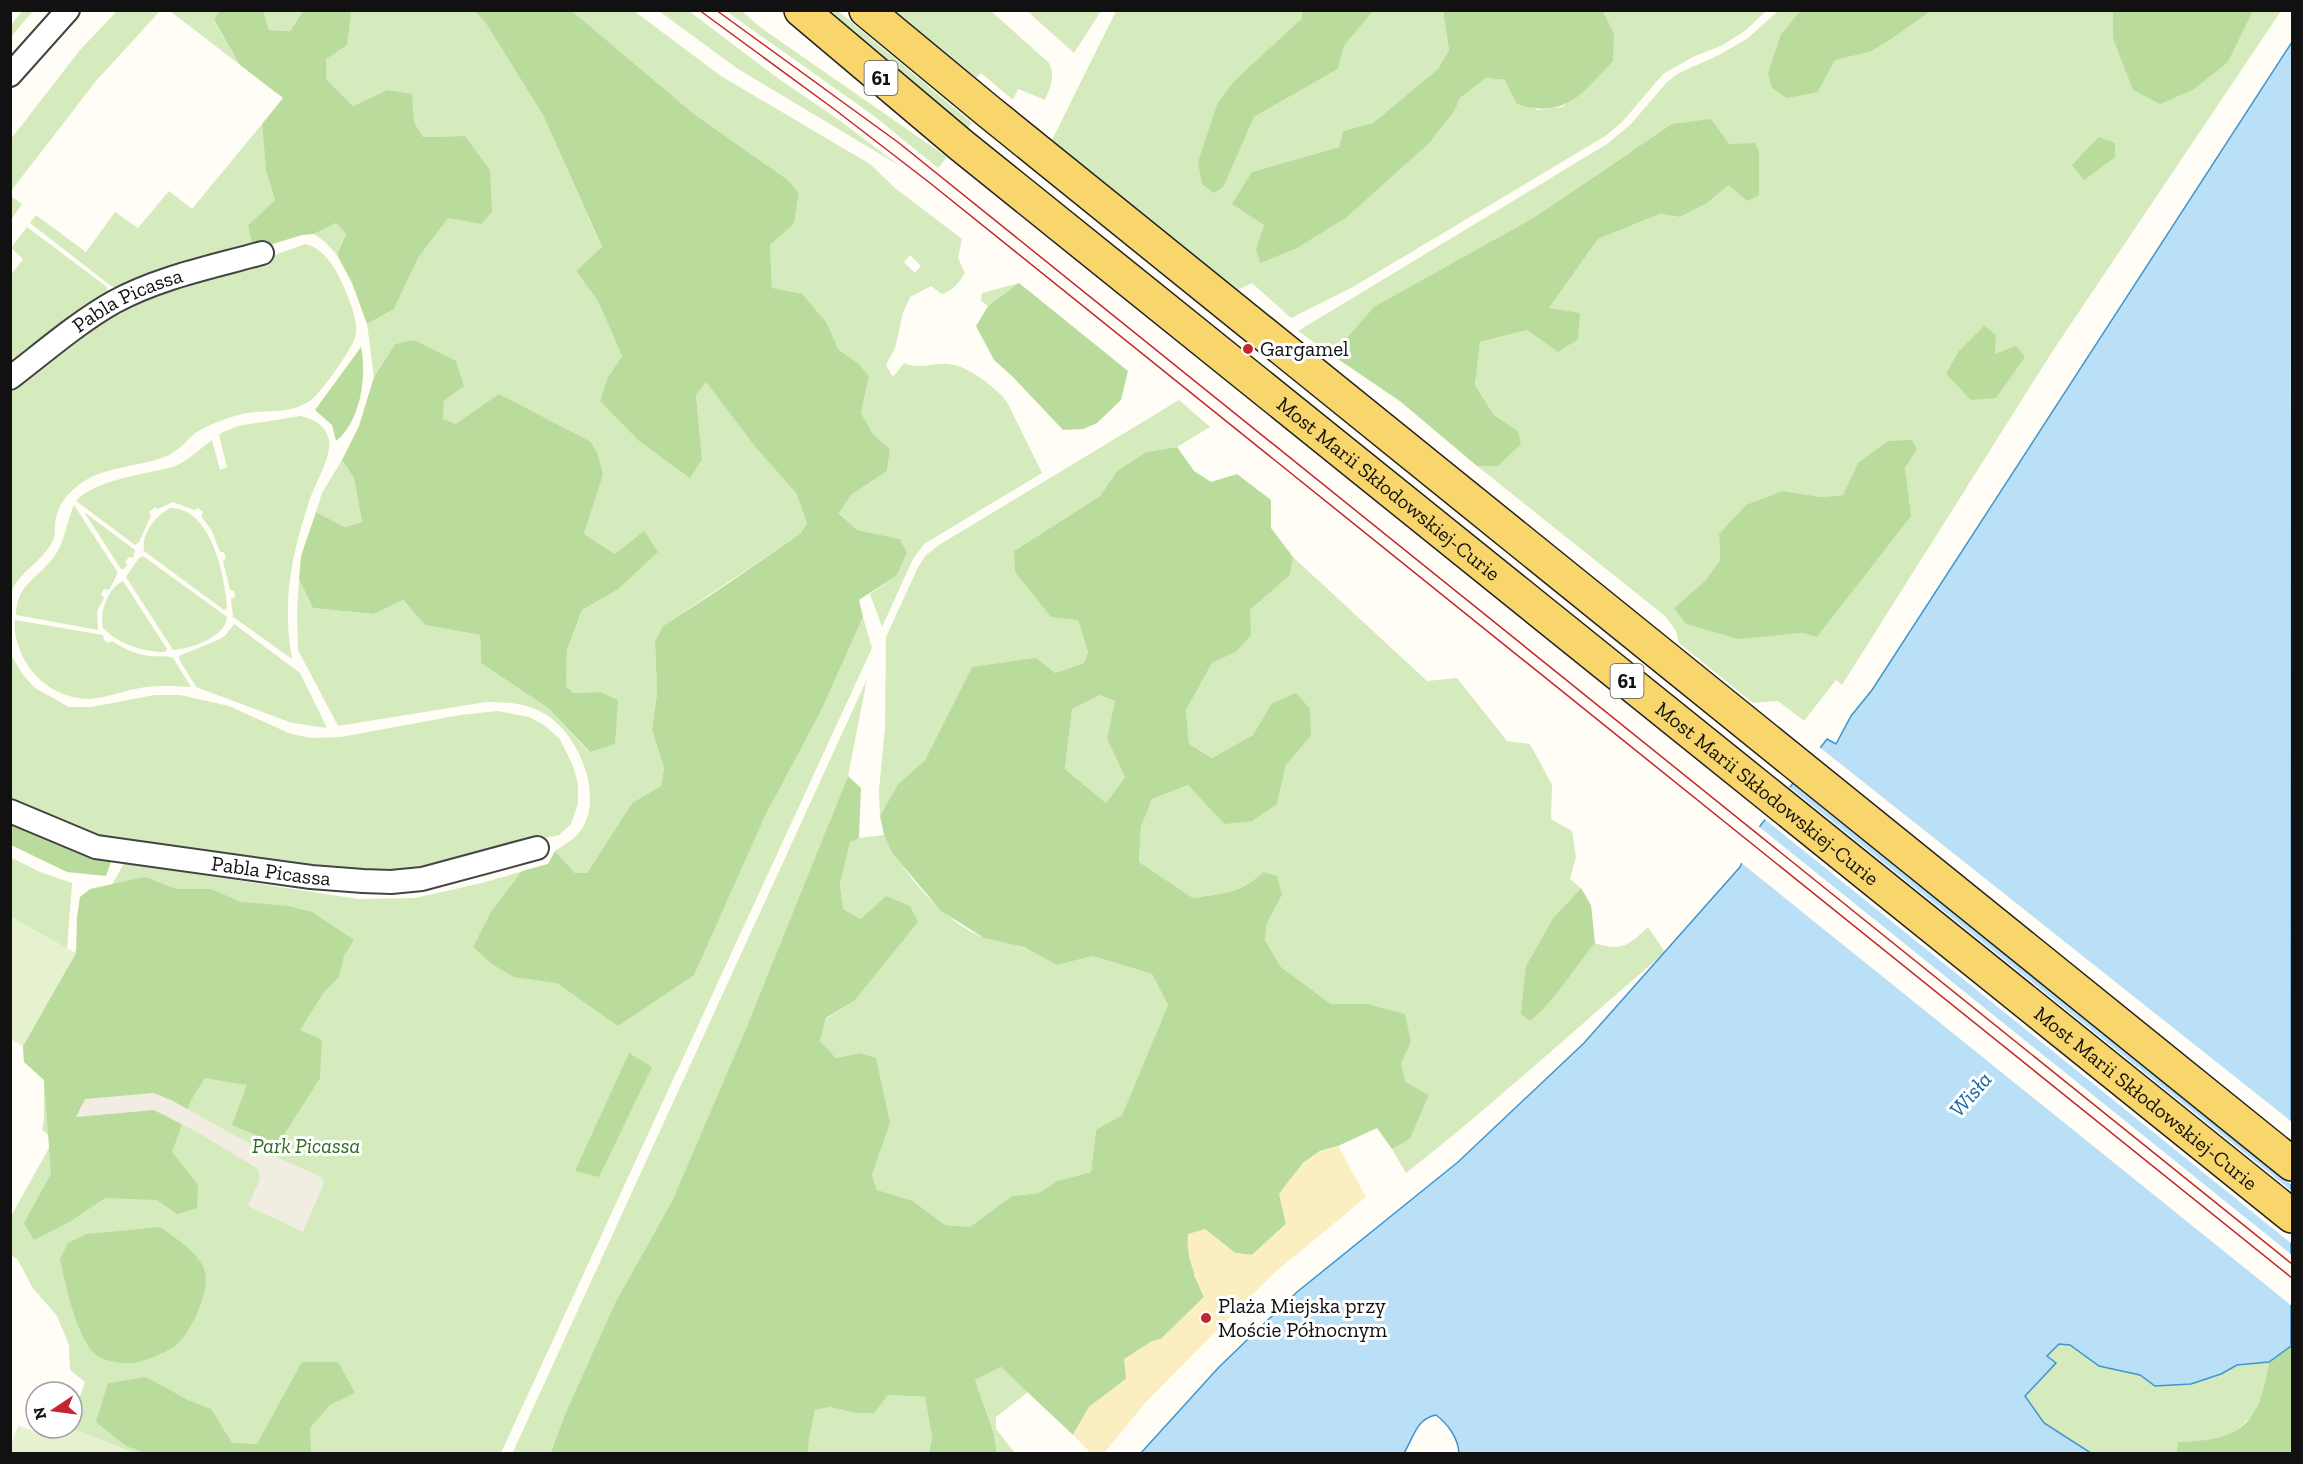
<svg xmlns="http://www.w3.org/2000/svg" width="2303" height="1464" viewBox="0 0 2303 1464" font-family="'Zilla Slab',serif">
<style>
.green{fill:#d5ebbd;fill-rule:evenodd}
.forest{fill:#b9dc9c;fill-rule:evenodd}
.sand{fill:#fbeec1}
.pitch{fill:#e6f2cf}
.plaza{fill:#f1ede2}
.water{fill:#b9e0f7;stroke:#3f96cf;stroke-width:1.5}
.pier{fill:#fffdf5}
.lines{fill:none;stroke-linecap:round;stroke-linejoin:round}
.minor-casing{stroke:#444;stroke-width:26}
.primary-casing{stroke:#222;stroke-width:36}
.minor{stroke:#fff;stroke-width:22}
.primary{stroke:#f9d66b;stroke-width:33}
.tram{stroke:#c4262e;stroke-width:1.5}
.poi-dot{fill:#c4262e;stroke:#fff;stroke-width:2}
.labels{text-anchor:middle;stroke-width:6;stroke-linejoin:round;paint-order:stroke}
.shield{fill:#fff;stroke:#585858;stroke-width:1.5}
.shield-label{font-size:20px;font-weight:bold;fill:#111}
.street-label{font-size:21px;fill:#111;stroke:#fff}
.poi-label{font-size:21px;fill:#111;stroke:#fff;text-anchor:start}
.park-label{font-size:21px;font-style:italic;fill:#2f6b1f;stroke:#fff}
.water-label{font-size:22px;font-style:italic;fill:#1768a6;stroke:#fff}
</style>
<rect width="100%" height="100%" fill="#fffdf5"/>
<!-- green -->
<g class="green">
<polygon points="23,10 33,11 11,37 11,25"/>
<polygon points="118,10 160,11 96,81 11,191 11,139 80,50"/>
<path d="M2113 10V38L2228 62 2253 11H2281L2052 352 1842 685 1836 680 1804 721 1778 701 1753 703 1679 643 1676 631 1665 616 1477 466H1498L1518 431 1494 415 1475 385 1480 342 1527 330 1549 308 1598 239 1660 214 1680 217 1707 203 1729 185 1759 152H1630L1533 218 1375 307 1332 355 1298 331 1607 144 1631 124 1667 82 1679 73 1721 54 1748 38 1778 11H1800L1781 34 1818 92 1835 60 1870 52 1890 40 1931 11ZM1917 450 1905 468 1910 516 1817 637 1802 633 1773 635 1674 608 1705 581 1720 560 1719 534 1783 491 1822 497 1844 495 1858 463Z"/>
<polygon points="170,11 219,11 214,21 240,65"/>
<polygon points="263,11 303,11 290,31 269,30"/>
<path d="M349 11H474L485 22 543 115 602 248 576 271 598 301 622 356 608 377 702 459 696 395 706 382 756 448 796 493 807 523 800 534 663 626 655 641 657 693 652 730 664 768 661 786 632 803 587 873H575L555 851C565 844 577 838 583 827 603 792 577 733 545 714 527 703 505 702 486 702L338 726 298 650 297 613 299 579 313 608 372 614 403 600 425 625 480 635 481 663 548 708 589 752 600 692 573 693 566 686 567 650 582 610 617 590 615 554 584 534 603 475 442 419 444 401 464 386 456 362 414 341 395 344 374 377 367 324 394 309 418 258 448 217 481 224 465 136 423 137 414 122 387 90 353 106 326 79V59L351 13Z"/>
<path d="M572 11H634L721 76 870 164 895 188 962 239 958 258 965 273C958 283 954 290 942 294L931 286 910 297 903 313 895 348 886 365 893 377 904 363C920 371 937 360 954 365 970 368 998 389 1007 402L1042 473 924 544 913 559 882 627 870 594 896 576 900 539 857 530 839 512 851 495 887 471 890 449 873 434 861 413 869 376 859 364 838 349 825 322 772 288 770 245 794 224 799 193 788 180 694 114ZM910 255 921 266 915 273 904 262Z"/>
<polygon points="659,11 689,11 779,79 839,120 900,166 738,69"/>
<polygon points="726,11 742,11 760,27 947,157 938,168 874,116"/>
<polygon points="827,11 838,11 972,123 968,128"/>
<path d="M894 11H991L1049 63C1056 77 1050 87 1045 100L1018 89 1013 100 981 73 976 78Z"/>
<polygon points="1027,11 1101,11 1074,53"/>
<polygon points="1116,11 1302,11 1302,18 1234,81 1218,102 1224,186 1254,117 1338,69 1344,46 1373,11 1443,11 1449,50 1438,69 1373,123 1343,131 1339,147 1252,172 1264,225 1256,248 1455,110 1460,98 1486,78 1505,80 1537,110 1562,107 1585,89 1614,33 1603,11 1766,11 1746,30 1723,45 1693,57 1663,74 1623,121 1607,135 1353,287 1291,318 1252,283 1236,291 1049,146"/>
<polygon points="262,124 266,171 275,200 248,225 253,250 120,289 111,286 30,223 36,215 86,252 115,212 138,228 169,191 192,209"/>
<polygon points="11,196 22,204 11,220"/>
<polygon points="336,223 346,233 337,255 325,242 314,234"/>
<polygon points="27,227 107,287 107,295 11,368 11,275 23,259 11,248"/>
<path d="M305 244C325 248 338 272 345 290 350 301 358 322 356 334 354 347 321 393 310 401 307 403 301 405 298 407 278 414 255 409 235 416 222 420 208 425 197 432 187 439 181 449 169 455 140 468 100 465 75 488 66 495 58 507 56 518 54 525 56 534 53 540 43 562 19 571 11 593V391L101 316 137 298 250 264Z"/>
<polygon points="1019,283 988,306 981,301 982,293"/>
<polygon points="1179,400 1210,427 1177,447 1146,452 1117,471 1100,496 1014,551 1078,620 1088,652 1084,663 1055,673 1002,664 972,667 925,760 898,784 880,816 879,790 885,728 886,637 918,567 925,556 939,545"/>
<path d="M300 416C314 419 327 426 329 441 331 460 315 483 309 502 291 557 282 601 292 659L233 617 231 599 235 597 234 591 230 590 223 561 226 558 224 552H220L212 531 201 516 203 512 198 508 194 510 173 502 158 509 155 507 149 512 151 516 139 542 135 545 76 501C94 480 146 474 173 467L185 461 212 440 220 470 227 467 219 435 221 433 238 426Z"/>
<polygon points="342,460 354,478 362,522 345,527 316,512 322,493"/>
<path d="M74 505 118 573 109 590 104 589 101 594 104 598 97 611 98 630 16 615C16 583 40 578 56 554 65 540 67 521 74 505Z"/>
<path d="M170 508C211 507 225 577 227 608L224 610 144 551C141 533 156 516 170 508Z"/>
<polygon points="84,512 135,550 133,558 129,557 125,562 127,565 124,569 121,569"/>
<path d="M143 556 227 617C226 637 190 649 173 650L126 577 139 558Z"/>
<path d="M1293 557 1427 681 1457 678 1507 741 1530 744 1552 785 1551 819 1572 831 1576 857 1570 879 1581 888 1554 917 1574 967 1595 943C1622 952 1629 945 1648 927L1665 952C1579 1026 1495 1103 1406 1173L1392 1149 1410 1139 1429 1095 1406 1082 1401 1064 1411 1042 1367 1004H1331L1281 967 1265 940 1267 923 1282 895 1263 872C1240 894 1224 893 1193 898L1139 862 1141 827 1152 799 1188 785 1224 824 1277 804 1286 765 1311 736 1271 704 1253 735 1212 758 1189 744 1186 710 1212 663 1236 652 1250 610 1290 575Z"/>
<path d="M123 581 167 649 165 652C144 652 118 644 103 628 99 612 108 588 123 581Z"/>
<polygon points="863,617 872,648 501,1453 134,1453 70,1428 72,1428 72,1420 85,1382 70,1370 69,1345 57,1316 32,1287 18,1260 11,1255 11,1216 54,1139 42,1130 44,1119 44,1080 24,1062 23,1046 124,863 358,899 415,898 482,883 548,864 618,1026 764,818 821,711"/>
<path d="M15 620 103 635 104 640 109 643 112 641C122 648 136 654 148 656 157 657 165 655 173 658L191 687C173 686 157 685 140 688 123 691 106 698 89 699 64 699 40 685 27 664 19 651 13 635 15 620Z"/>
<polygon points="234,624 300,673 327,728 292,723 196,687 179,659 179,656 218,640 225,636"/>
<polygon points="10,653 23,675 35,688 69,707 92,707 154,695 180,695 229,706 291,734 311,738 341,737 460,715 498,711 529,717 544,725 560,739 573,766 578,784 578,804 571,824 559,835 481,853 429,869 379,875 86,835 11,801"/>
<polygon points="867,679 848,776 747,1026 672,1201 615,1303 566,1412 550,1453 512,1454"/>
<polygon points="1100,695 1116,701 1107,739 1125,777 1106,803 1065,769 1072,709"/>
<path d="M884 835C902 872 945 924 985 938 998 942 1012 943 1025 948 1036 952 1047 960 1057 965L1093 956 1152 974 1168 1005 1122 1115 1096 1131 1091 1172 1057 1181 1039 1193 1012 1196 971 1227 945 1225 913 1201 877 1191 872 1175 890 1123 860 1053 836 1058 820 1041 826 1019 854 1001 880 967 861 919 843 909 840 884 850 841 859 838Z"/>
<polygon points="10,857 40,872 72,883 67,949 11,917"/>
<polygon points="2059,1343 2070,1345 2099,1366 2140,1375 2155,1386 2221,1374 2237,1365 2269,1362 2265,1388 2253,1415 2232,1435 2208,1442 2178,1442 2176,1453 2091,1453 2044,1423 2025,1396 2055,1364 2047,1356"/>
<polygon points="1001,1367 1028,1392 996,1417 996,1429 1015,1453 997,1453 994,1434 975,1380"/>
<polygon points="888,1395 925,1397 932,1437 929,1453 808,1454 809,1439 815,1410 830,1407 856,1413"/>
</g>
<!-- forest -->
<g class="forest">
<polygon points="219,11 263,11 269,30 290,31 303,11 349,11 351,13 347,45 326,59 326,79 353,106 387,90 412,94 414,122 423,137 465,136 490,170 492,212 481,224 448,218 418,258 394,309 367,324 352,283 337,255 346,234 336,223 314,234 302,235 253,250 248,225 275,200 266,171 262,124 283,98 240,65 214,20"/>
<polygon points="474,11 572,11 694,114 788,180 799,193 794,224 770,245 772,288 802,294 826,322 838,349 859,364 869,376 861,413 873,434 890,449 887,471 851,495 839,513 857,530 900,539 907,553 896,576 859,600 863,617 821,711 764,818 694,975 618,1026 557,983 514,977 492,964 473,947 491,912 522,871 548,864 555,851 575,873 587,873 632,803 661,786 664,768 652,730 657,693 655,641 663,626 717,591 800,534 807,523 796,493 756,448 706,382 696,395 702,459 690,478 638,440 600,401 608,377 622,356 598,301 576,271 602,247 543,115 485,22"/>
<polygon points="1302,11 1373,11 1344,46 1338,69 1254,117 1224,186 1214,193 1202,184 1198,162 1218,102 1234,81 1302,18"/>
<path d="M1443 11H1603L1614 33 1613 61C1581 94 1567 119 1517 104L1505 80 1486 78 1460 98 1455 110 1429 143 1347 217 1297 248 1260 263 1256 248 1264 225 1232 204 1252 172 1339 147 1343 131 1373 123 1438 69 1449 50Z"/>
<polygon points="1800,11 1800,10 1931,11 1890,40 1870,52 1835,60 1818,92 1787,98 1772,88 1768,73 1781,34"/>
<polygon points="2113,11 2113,10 2253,11 2228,62 2194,89 2160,104 2133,90 2113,38"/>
<polygon points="1711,119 1729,144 1755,143 1759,152 1759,195 1747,201 1729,185 1707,203 1680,217 1660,214 1598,239 1549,308 1580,313 1578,339 1558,352 1527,330 1480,342 1475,385 1494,415 1518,431 1521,444 1498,466 1477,466 1401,402 1332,355 1374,307 1533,218 1672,124"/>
<polygon points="2099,137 2115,143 2115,157 2084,180 2072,165"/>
<polygon points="1019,283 1128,371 1121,400 1097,423 1083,429 1063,430 1013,377 994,360 976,326 988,306"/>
<polygon points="1984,326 1996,335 1995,354 2016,346 2025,357 1996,398 1971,400 1946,374 1958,352"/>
<polygon points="414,340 456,361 464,386 444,401 443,419 456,424 499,394 591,442 598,455 603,475 584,534 615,554 644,531 658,552 617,590 582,610 567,650 566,686 573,693 600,692 618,700 615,744 590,752 548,708 481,663 480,635 425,625 403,600 373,614 313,608 299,579 301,556 316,512 345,527 362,522 354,478 342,460 359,426 374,377 395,344"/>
<path d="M361 347C367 376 361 421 336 441L332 425 315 410Z"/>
<polygon points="1912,440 1917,450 1905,468 1911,516 1817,637 1802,633 1738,639 1686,624 1674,608 1705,581 1720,560 1719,534 1746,505 1783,491 1822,497 1843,495 1858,463 1888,441"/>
<path d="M1177 447 1194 471 1211 482 1237 474 1271 500V528L1293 557 1290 575 1250 610 1251 635 1236 652 1212 663 1186 710 1189 744 1212 758 1253 735 1271 704 1296 693 1310 709 1311 736 1286 765 1277 804 1252 821 1224 824 1188 785 1152 799 1141 827 1139 862 1193 898C1224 893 1240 894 1263 872L1277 876 1282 895 1267 923 1265 940 1281 967 1331 1004H1367L1405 1014 1411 1042 1401 1064 1406 1082 1429 1095 1410 1139 1392 1149 1377 1128 1338 1146 1320 1151 1303 1163 1280 1194 1286 1224 1252 1255 1235 1253 1205 1229 1194 1275 1204 1297 1161 1339 1152 1341 1126 1379 1089 1407 1073 1435 1001 1367 975 1380 994 1434 997 1453H929L932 1437 925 1397 888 1395 874 1413H856L830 1407 815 1410 809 1439 808 1453 550 1454 566 1412 615 1303 672 1201 747 1026 848 776 861 788 859 838 850 842 840 884 843 909 861 919 886 896 910 906 918 922 854 1001 826 1018 820 1041 836 1058 860 1053 876 1058 890 1123 872 1175 877 1190 913 1201 945 1225 970 1227 1012 1196 1039 1193 1057 1181 1091 1172 1096 1130 1122 1115 1168 1005 1152 974 1093 956 1057 965 1024 947 984 938 941 911 893 854 884 835 880 816 898 784 925 760 972 667 1036 658 1055 673 1084 663 1088 652 1078 620 1051 617 1015 572 1014 551 1100 496 1117 471 1146 452ZM1100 695 1115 701 1107 739 1125 777 1106 803 1065 769 1072 709Z"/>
<polygon points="10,817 113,856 106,876 67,872 11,845"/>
<polygon points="145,877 176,889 211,889 241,902 288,906 312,912 354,940 344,956 339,977 324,992 300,1030 322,1040 320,1078 278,1144 232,1125 247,1085 205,1078 191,1100 172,1152 198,1185 197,1208 177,1214 157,1200 105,1198 71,1221 34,1240 24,1223 51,1174 44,1080 24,1062 23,1046 76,953 77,917 80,897 90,889"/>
<path d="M1581 888 1591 905 1595 943C1573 969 1556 1000 1530 1021L1521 1014 1526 966 1554 917Z"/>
<polygon points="629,1053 652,1067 599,1177 575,1171"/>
<path d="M160 1227C175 1238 200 1253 205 1272 210 1292 191 1333 175 1346 169 1351 140 1363 133 1363 120 1364 99 1361 91 1350 74 1327 66 1286 60 1259L68 1243 87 1234Z"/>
<path d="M2291 1346 2292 1453 2176 1454 2178 1442C2241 1441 2259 1425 2269 1362Z"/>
<polygon points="302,1362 338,1362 355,1393 330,1405 310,1428 311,1453 145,1453 126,1446 96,1422 108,1383 146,1377 190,1401 211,1409 232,1443 257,1444"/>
</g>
<!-- sand -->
<path class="sand" d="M1338 1146 1366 1197 1273 1274 1146 1402 1104 1453H1091L1073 1435 1089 1407 1126 1379 1124 1359 1152 1341 1161 1339 1204 1297C1196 1277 1185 1256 1188 1234L1205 1229 1235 1253 1252 1255 1286 1224 1279 1194C1299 1168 1306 1154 1338 1146Z"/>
<!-- pitch -->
<g class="pitch">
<polygon points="11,917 76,953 23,1046 11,1039"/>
<polygon points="18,1425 46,1436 49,1428 70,1428 134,1453 11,1453 11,1445"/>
</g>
<!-- plaza -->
<polygon class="plaza" points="153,1093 171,1100 261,1150 321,1177 324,1183 303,1232 248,1206 260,1179 258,1169 199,1133 154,1110 76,1117 85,1099"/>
<!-- water -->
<path class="water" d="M2292 42 2291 1346 2269 1362 2237 1365 2221 1374 2191 1384 2155 1386 2140 1375 2099 1366 2070 1345 2059 1344 2047 1356 2056 1363 2025 1396 2044 1423 2091 1453H1459C1458 1438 1448 1424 1436 1415 1416 1419 1414 1437 1404 1453L1140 1454 1219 1367 1297 1292 1458 1162 1584 1043 1740 867 1754 834 1827 739 1836 744 1851 716 1872 690Z"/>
<!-- pier -->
<g class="pier">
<polygon points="1818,746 2292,1122 2292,1185 1790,781"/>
<polygon points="1787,785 2292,1191 2292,1244 1762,817"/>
<polygon points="1757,825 2292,1255 2292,1306 1739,861 1751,832"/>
</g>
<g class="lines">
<!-- minor casing -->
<g class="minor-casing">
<g id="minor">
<polyline points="10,75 68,10"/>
<path id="s1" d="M10 378C44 352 77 323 114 302 160 277 212 267 262 253"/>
<path id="s2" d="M10 811 96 847 311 877 363 881 391 882 422 879 537 848"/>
</g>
</g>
<!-- primary casing -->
<g class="primary-casing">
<g id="primary">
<path id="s3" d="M801 10 961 145 2292 1216"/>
<polyline points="866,10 988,111 2292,1164"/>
</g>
</g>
<!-- minor -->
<use href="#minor" class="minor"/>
<!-- primary -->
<use href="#primary" class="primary"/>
<!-- tram -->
<g class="tram">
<polyline points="699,10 834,109 930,183 2292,1278"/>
<polyline points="716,10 899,143 2292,1264"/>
</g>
</g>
<!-- markers -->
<g class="poi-dot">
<circle cx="1248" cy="349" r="6"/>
<circle cx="1206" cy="1318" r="6"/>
</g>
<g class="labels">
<!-- shield labels -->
<g class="shield">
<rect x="864.5" y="61" width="33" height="34" rx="4.5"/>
<rect x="1610.5" y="664" width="33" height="34" rx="4.5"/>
</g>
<g class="shield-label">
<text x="881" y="85">61</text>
<text x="1627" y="688">61</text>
</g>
<!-- street labels -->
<g class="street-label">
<text dy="7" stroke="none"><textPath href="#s1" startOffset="142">Pabla Picassa</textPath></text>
<text dy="7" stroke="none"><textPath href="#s3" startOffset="758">Most Marii Skłodowskiej-Curie</textPath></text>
<text dy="7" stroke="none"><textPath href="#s3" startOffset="1244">Most Marii Skłodowskiej-Curie</textPath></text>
<text dy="7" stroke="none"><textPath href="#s2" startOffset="270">Pabla Picassa</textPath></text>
<text dy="7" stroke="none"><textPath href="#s3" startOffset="1730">Most Marii Skłodowskiej-Curie</textPath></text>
</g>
<!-- poi labels -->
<g class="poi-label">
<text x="1260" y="356">Gargamel</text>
<text x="1218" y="1313">Plaża Miejska przy<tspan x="1218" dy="24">Moście Północnym</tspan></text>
</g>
<!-- park labels -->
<g class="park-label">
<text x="306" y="1153">Park Picassa</text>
</g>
<!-- water labels -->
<g class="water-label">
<text transform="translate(1970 1094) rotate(-49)" y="8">Wisła</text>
</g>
</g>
<!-- border -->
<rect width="2303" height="1464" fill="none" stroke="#111111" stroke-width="24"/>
<!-- north arrow -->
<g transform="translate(54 1410) rotate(257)"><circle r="28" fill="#ffffff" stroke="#a0a0a0" stroke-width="1.5"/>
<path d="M0-4.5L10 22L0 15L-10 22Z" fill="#c4262e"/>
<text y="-9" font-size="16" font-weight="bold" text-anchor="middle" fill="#111111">N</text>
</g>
</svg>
